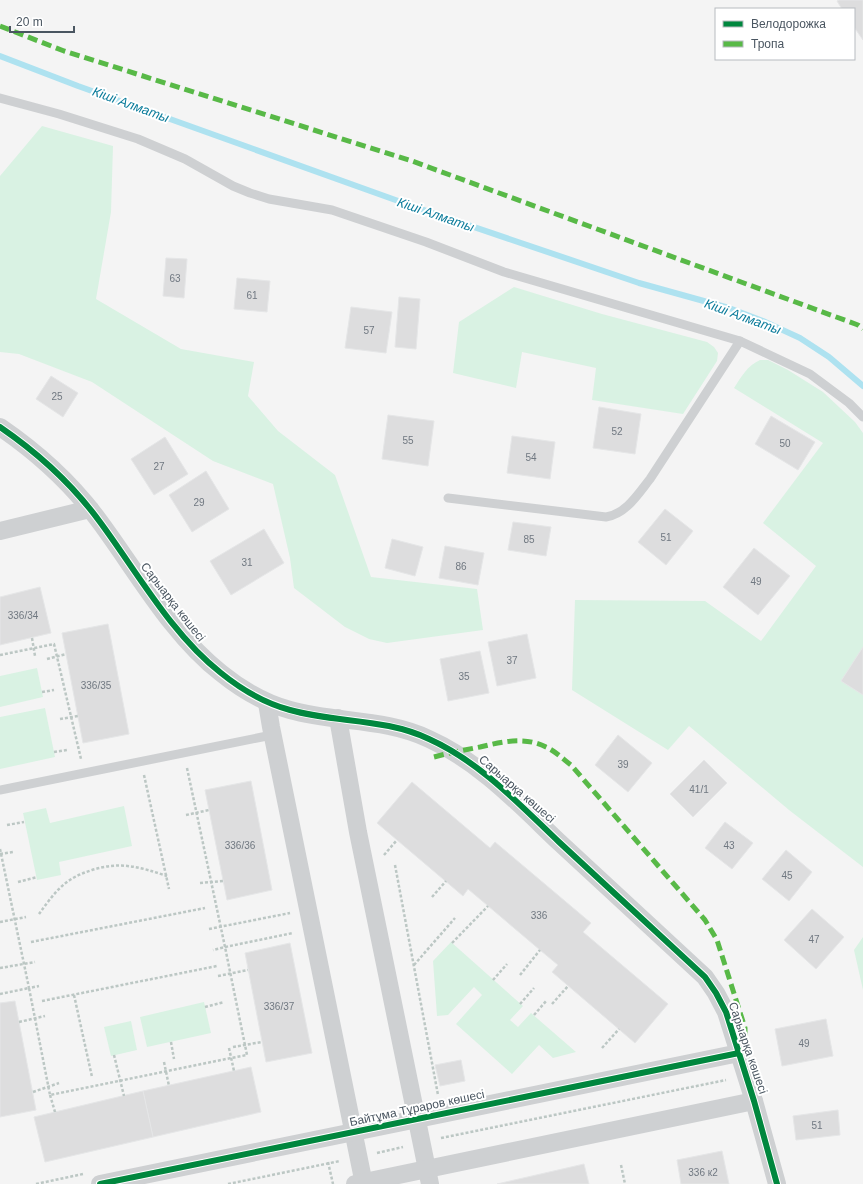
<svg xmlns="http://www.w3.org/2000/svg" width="863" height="1184" viewBox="0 0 863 1184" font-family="Arial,sans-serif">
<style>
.green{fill:#d9f2e3}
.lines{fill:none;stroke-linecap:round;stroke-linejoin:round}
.stream{stroke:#aee2f0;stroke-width:6}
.building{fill:#ddddde;stroke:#e5e6e7}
.path{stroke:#bcc7c4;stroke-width:2.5;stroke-dasharray:3 2;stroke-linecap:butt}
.lane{stroke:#ced0d2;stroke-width:9}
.street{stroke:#ced0d2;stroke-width:18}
.quiet{stroke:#58b947;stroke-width:5;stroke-dasharray:10 5;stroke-linecap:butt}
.cycleway-casing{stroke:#fff;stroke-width:8}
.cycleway{stroke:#00873e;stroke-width:6}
.labels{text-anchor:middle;stroke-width:4;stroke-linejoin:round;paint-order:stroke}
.number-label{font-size:10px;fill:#707881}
.street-label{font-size:12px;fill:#4a5661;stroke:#fff}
.water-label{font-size:13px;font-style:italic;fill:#0c7c9b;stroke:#fff}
</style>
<rect width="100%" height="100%" fill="#f4f4f4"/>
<!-- green -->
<g class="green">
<polygon points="42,126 113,146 111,212 96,299 181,349 254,362 248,396 278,431 335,475 371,577 477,589 483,630 387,643 369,639 345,627 294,588 290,558 273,484 213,461 92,382 19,354 0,352 0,176"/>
<polygon points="514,287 602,314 707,342 714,347 718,353 717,361 683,414 592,400 596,368 522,352 516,388 453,373 459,322"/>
<path d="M760 360H768L788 370 823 392 855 422 863 433V867L789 810 689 726 668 750 572 690 575 600 705 601 761 641 816 566 763 523 823 443 734 388C741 377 747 366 760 360Z"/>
<polygon points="37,668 43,697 0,707 0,676"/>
<polygon points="45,708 55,757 0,769 0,717"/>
<polygon points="124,806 132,846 59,862 61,875 37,880 23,813 46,808 50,823"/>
<polygon points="863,937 863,990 854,950"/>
<polygon points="451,942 523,1006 510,1020 518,1027 531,1013 576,1052 553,1058 539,1045 512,1074 456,1024 482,995 474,987 448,1015 437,1016 433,961"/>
<polygon points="204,1002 211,1033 147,1047 140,1017"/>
<polygon points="131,1021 137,1050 111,1056 104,1027"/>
</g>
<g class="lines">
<!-- stream -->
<polyline class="stream" points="0,56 78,86 415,207 639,283 729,308 763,321 800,338 829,357 863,386"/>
</g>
<!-- building -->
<g class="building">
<polygon points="839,0 863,0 863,40 854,27 854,9 842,9 837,1"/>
<polygon points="166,258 187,259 184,298 163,296"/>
<polygon points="237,278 270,281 267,312 234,309"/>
<polygon points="399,297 420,299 416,349 395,347"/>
<polygon points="351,307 392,312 386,353 345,348"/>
<polygon points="51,376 78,393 63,417 36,399"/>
<polygon points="599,407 641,414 635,454 593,448"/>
<polygon points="388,415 434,421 428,466 382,459"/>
<polygon points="771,416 815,442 798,470 755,444"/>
<polygon points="512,436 555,442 550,479 507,473"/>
<polygon points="165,437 188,474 154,495 131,459"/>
<polygon points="206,471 229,509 192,532 169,495"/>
<polygon points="665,509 693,531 666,565 638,542"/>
<polygon points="513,522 551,527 546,556 508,550"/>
<polygon points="264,529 284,563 231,595 210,561"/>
<polygon points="392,539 423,547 415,576 385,568"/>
<polygon points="445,546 484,553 478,585 439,578"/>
<polygon points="754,548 790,576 758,615 723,587"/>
<polygon points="40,587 51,633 0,645 0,597"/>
<polygon points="108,624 129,734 83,743 62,633"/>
<polygon points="527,634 536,678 497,686 488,642"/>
<polygon points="863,647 863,695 841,681"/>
<polygon points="480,651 489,693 448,701 440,659"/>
<polygon points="618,735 652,763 628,792 595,765"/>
<polygon points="704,760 727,783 693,817 670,794"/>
<polygon points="251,781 272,890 227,900 205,790"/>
<polygon points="412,782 490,848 495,842 591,923 583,932 668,1004 635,1043 552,972 558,965 540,950 468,889 463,896 377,823"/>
<polygon points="725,822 753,843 732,869 705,848"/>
<polygon points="786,850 812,872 789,901 762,879"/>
<polygon points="812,909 844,937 816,969 784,940"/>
<polygon points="290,943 312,1053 266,1062 245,953"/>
<polygon points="15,1001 36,1110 0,1117 0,1003"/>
<polygon points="826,1019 833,1056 782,1066 775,1029"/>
<polygon points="461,1060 465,1081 440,1086 435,1065"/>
<polygon points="251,1067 261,1112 153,1137 143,1091"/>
<polygon points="143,1091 153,1137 45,1162 34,1117"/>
<polygon points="838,1110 840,1135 796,1140 793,1116"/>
<polygon points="722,1151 729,1184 681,1184 677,1160"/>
<polygon points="584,1164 589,1184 497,1184"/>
</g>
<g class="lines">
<!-- path -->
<g class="path">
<polyline points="32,638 35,656"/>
<polyline points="0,655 54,644 81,759"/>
<polyline points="47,659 66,654"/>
<polyline points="42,692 54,690"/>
<polyline points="60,719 78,716"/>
<polyline points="54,752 67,750"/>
<polyline points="187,768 225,947 213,950"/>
<polyline points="144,775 169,889"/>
<polyline points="186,815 209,810"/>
<polyline points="7,825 24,822"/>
<polyline points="0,849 29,988 39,986"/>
<polyline points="0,854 13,852"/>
<polyline points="384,855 397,840"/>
<polyline points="395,865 438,1095"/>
<polyline points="18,882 37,877"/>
<polyline points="200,883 223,881"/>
<polyline points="432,897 446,881"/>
<path d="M39 914C47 903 56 890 67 882 75 876 83 873 92 870 120 861 140 867 167 876"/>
<polyline points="0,922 26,917"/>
<polyline points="209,929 290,913"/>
<polyline points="31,942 205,908"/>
<polyline points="452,943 488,906"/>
<polyline points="414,965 455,918"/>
<polyline points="0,968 35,962"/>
<polyline points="520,975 540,950"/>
<polyline points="218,976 248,970"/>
<polyline points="493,980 507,964"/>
<polyline points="0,994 29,988 50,1095 231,1058 247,1055 225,947 293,933"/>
<polyline points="74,995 92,1077"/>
<polyline points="42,1001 217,966"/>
<polyline points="520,1004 534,988"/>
<polyline points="552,1004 568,986"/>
<polyline points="205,1007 224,1002"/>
<polyline points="534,1015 547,1000"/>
<polyline points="19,1022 45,1016"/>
<polyline points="171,1042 174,1059"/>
<polyline points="233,1047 262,1042"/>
<polyline points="229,1048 234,1071"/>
<polyline points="602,1048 619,1029"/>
<polyline points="114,1055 124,1096"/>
<polyline points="164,1062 169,1086"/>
<polyline points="33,1092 59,1083"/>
<polyline points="50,1095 55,1112"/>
<polyline points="441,1138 726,1080"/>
<polyline points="377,1153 403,1147"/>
<polyline points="328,1162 333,1184"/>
<polyline points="621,1165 625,1184"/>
<polyline points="36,1184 83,1174"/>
<polyline points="228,1184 340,1161"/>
</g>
<!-- lane -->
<g class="lane">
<polyline points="0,98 59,114 138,139 185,159 233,186 250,193 269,199 332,210 426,242 504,272 740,341 810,374 849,403 863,417"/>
<path d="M448 498 606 517C626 514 638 494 650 479L740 341"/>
<polyline points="0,790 272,735"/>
</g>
<!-- street -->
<g class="street">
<path d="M0 427C38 453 73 485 100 522 137 572 172 635 221 673 242 690 264 703 290 710 336 723 385 718 429 739 480 762 519 804 559 842 607 887 656 932 705 977L716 993 726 1012 754 1101 777 1184"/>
<polyline points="0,531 90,509"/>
<polyline points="267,703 271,727 364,1184"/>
<polyline points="338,718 358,832 430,1184"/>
<polyline points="100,1184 739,1053"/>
<polyline points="355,1184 754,1101"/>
</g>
<!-- quiet -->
<g class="quiet">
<polyline points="0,26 64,51 412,161 858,325 863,329"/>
<path d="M434 757C449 753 464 750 480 747 501 742 525 736 546 747 555 751 563 759 571 765L705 920 717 940 745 1028V1036L742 1041 736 1042"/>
</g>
<!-- cycleway casing -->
<g class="cycleway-casing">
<g id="cycleway">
<path d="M0 427C38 453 73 485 100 522 137 572 172 635 221 673 242 690 264 703 290 710 336 723 385 718 429 739 480 762 519 804 559 842 607 887 656 932 705 977L716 993 726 1012 754 1101 777 1184"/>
<polyline points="100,1184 739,1053"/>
</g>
</g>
<!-- cycleway -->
<use href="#cycleway" class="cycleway"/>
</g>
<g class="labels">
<!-- number labels -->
<g class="number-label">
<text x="175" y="282">63</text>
<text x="252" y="299">61</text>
<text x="369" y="334">57</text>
<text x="57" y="400">25</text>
<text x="617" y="435">52</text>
<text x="408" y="444">55</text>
<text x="785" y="447">50</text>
<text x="531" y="461">54</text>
<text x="159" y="470">27</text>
<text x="199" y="506">29</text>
<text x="666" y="541">51</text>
<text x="529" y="543">85</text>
<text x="247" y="566">31</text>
<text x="461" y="570">86</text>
<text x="756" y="585">49</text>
<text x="23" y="619">336/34</text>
<text x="512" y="664">37</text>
<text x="464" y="680">35</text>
<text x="96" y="689">336/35</text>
<text x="623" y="768">39</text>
<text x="699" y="793">41/1</text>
<text x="240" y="849">336/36</text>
<text x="729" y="849">43</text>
<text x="787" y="879">45</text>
<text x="539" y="919">336</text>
<text x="814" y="943">47</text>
<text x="279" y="1010">336/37</text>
<text x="804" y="1047">49</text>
<text x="817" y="1129">51</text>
<text x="703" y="1176">336 к2</text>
</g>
<!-- street labels -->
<g class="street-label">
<text transform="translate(173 602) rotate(52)" y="4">Сарыарқа көшесі</text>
<text transform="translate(517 789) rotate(41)" y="4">Сарыарқа көшесі</text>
<text transform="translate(748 1048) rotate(71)" y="4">Сарыарқа көшесі</text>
<text transform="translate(417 1108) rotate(-12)" y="4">Байтұма Тұраров көшесі</text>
</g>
<!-- water labels -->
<g class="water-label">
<text transform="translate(131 104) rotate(20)" y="5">Кіші Алматы</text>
<text transform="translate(436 214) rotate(19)" y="5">Кіші Алматы</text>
<text transform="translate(743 316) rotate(20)" y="5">Кіші Алматы</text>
</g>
</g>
<!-- legend -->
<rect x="715" y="8" width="140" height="52" fill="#ffffff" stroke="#b7bbc0"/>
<rect x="723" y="21" width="20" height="6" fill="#00873e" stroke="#b7bbc0"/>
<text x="751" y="28" font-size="12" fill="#4a5661">Велодорожка</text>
<rect x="723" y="41" width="20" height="6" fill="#58b947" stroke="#b7bbc0"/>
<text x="751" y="48" font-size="12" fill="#4a5661">Тропа</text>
<!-- scale -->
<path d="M10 26v6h64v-6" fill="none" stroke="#4a5661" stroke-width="2"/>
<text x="16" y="26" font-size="12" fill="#4a5661" stroke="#ffffff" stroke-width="3" paint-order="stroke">20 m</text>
</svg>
